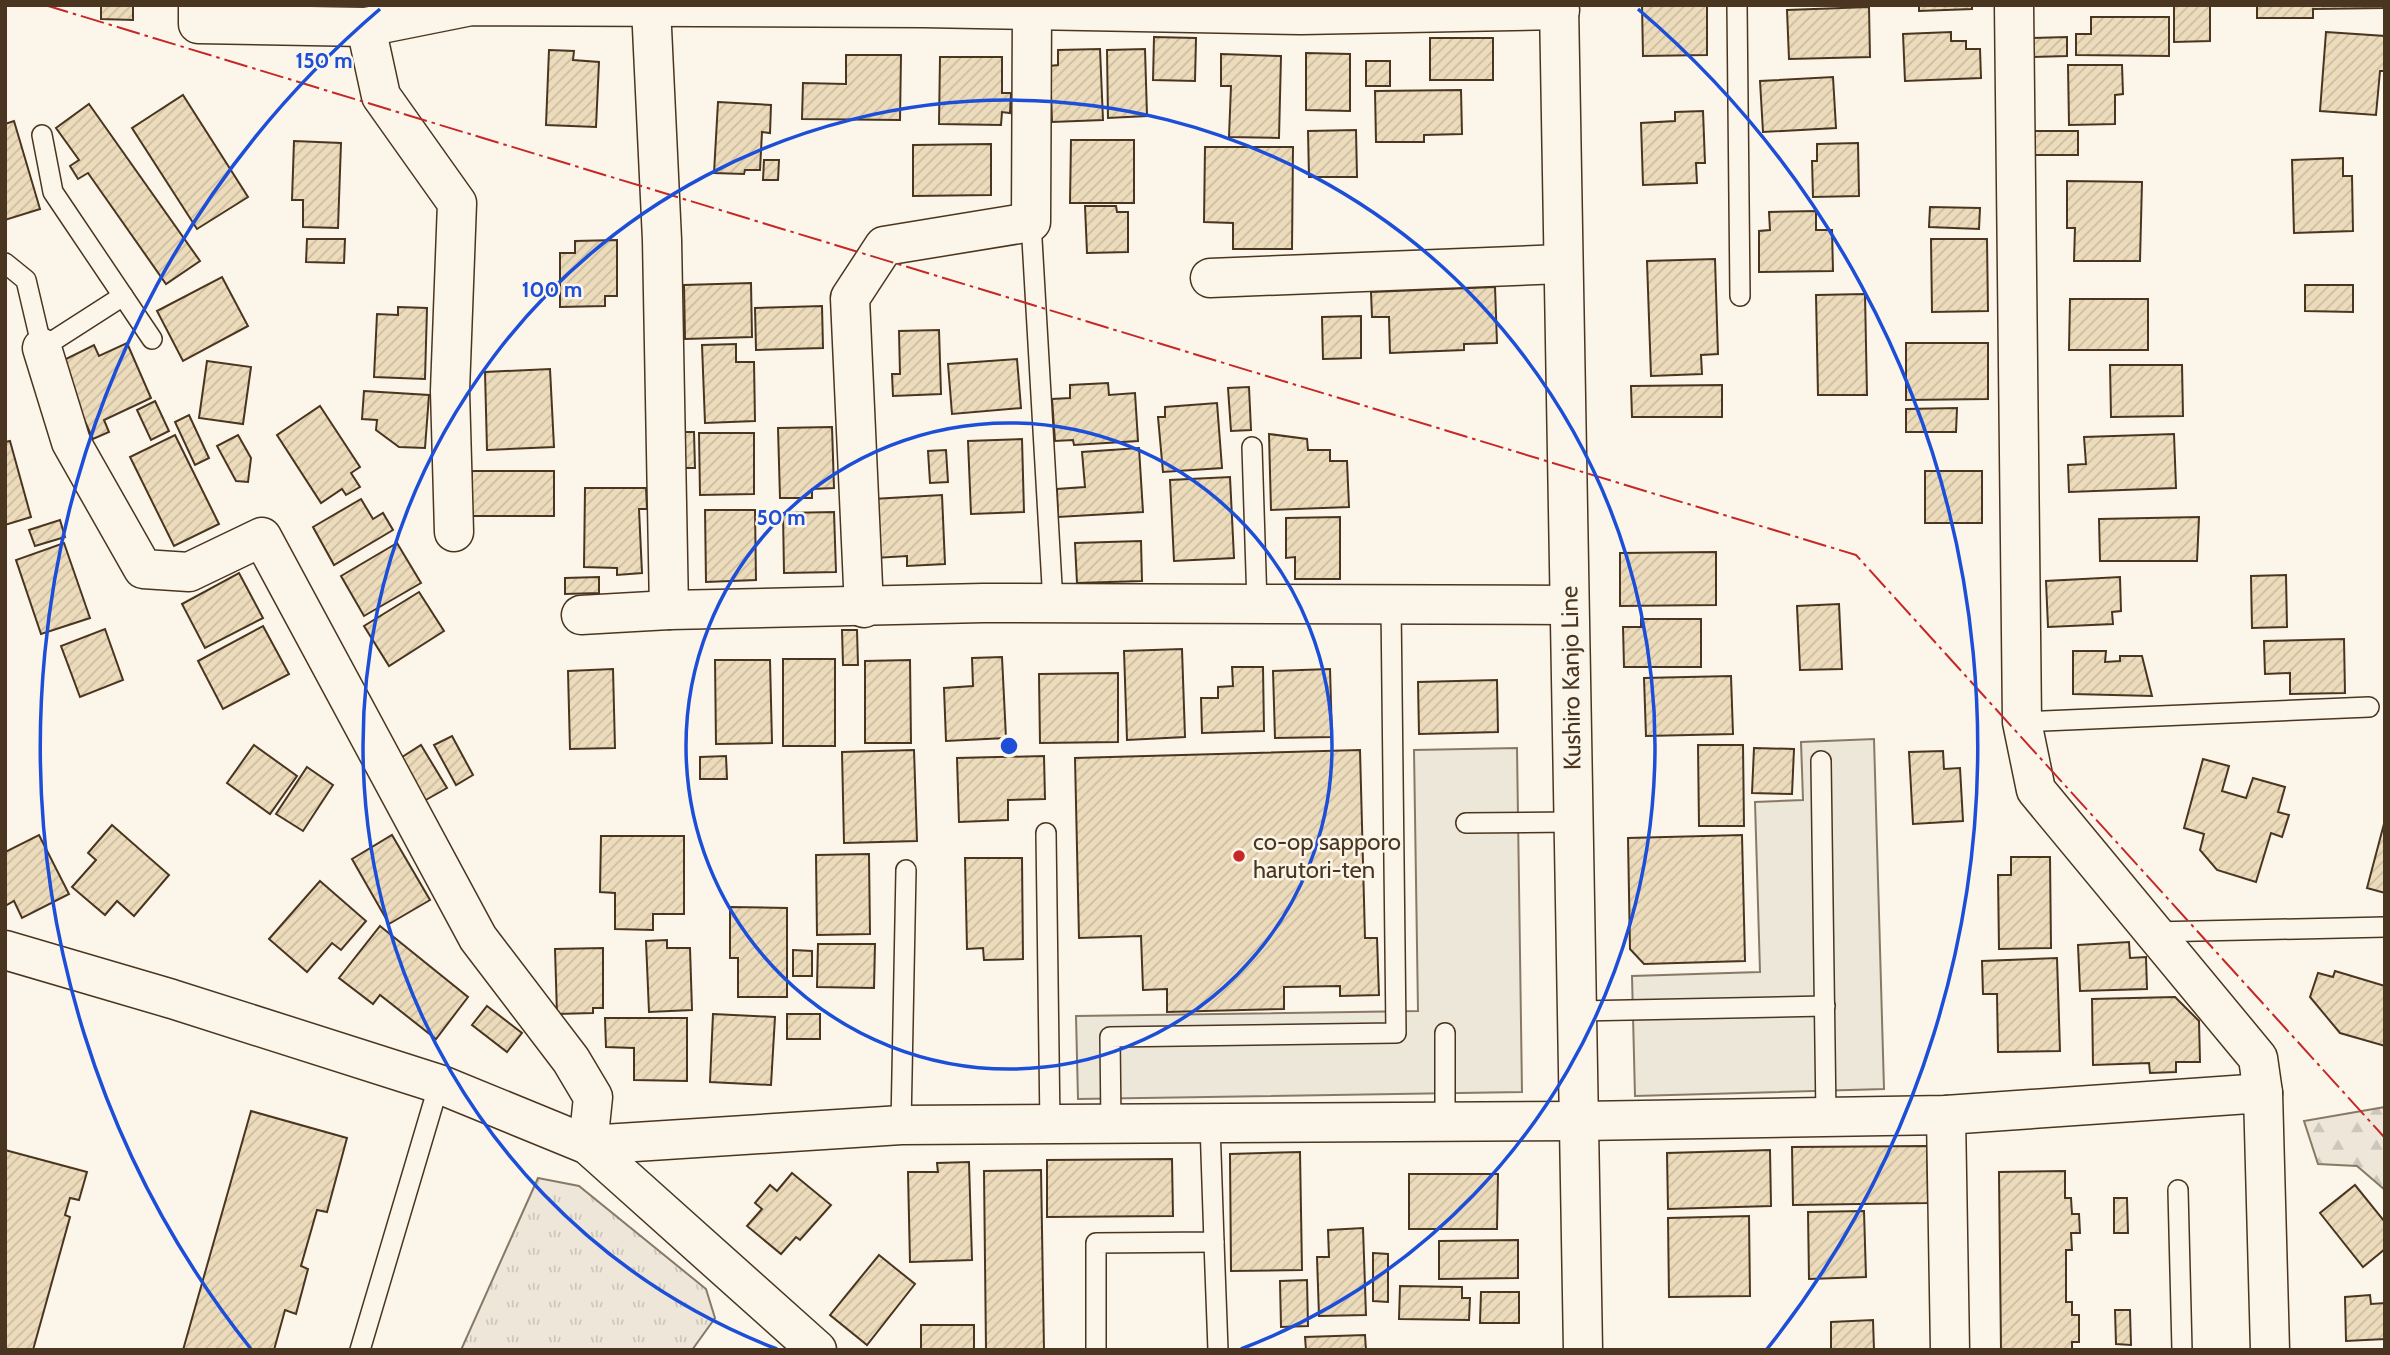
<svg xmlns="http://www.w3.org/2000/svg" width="2390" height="1355" viewBox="0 0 2390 1355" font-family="Cabin,sans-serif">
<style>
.grass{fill:url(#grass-tufts);stroke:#887966;stroke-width:2}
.forest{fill:url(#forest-firs);stroke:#887966;stroke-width:2}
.parking{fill:#ede7d9;stroke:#887966;stroke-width:2}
.building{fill:url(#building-hatch);stroke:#4a3520;stroke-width:2}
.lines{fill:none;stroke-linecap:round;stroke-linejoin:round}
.service-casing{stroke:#4a3520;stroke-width:22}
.minor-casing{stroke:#4a3520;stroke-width:41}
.primary-casing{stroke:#4a3520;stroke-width:41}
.service{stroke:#fbf6e9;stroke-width:19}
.minor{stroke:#fbf6e9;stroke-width:38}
.primary{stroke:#fbf6e9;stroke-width:38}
.power{stroke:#c62828;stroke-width:2;stroke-dasharray:24 5 3.5 5;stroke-linecap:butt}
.ring{fill:none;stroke:#1d4ed8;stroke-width:3.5}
.poi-dot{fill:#c62828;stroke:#fbf6e9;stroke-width:2.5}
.labels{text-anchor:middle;stroke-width:5;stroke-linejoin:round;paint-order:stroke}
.street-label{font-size:24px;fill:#4a3520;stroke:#fbf6e9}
.poi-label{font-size:24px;fill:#4a3520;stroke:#fbf6e9;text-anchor:start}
.centre{fill:#1d4ed8;stroke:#fbf6e9;stroke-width:3.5}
.ring-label{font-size:21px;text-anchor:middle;font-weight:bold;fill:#1d4ed8;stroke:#fbf6e9;stroke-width:5;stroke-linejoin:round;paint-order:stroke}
</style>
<defs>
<pattern id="grass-tufts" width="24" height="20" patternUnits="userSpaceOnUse" patternTransform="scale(1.75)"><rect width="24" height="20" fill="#ede6d9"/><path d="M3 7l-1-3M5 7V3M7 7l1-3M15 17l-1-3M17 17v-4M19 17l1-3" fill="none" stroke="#cdc6ba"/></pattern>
<pattern id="forest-firs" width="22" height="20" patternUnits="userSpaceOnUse" patternTransform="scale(1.75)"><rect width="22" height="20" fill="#ede6d9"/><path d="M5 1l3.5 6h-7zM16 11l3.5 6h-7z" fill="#cdc6ba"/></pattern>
<pattern id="building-hatch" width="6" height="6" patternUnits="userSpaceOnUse" patternTransform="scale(1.75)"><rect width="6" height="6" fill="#ecdcbc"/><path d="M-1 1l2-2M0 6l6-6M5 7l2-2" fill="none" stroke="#ccbda1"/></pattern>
</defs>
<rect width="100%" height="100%" fill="#fbf6e9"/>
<!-- grass -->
<polygon class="grass" points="538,1178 579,1186 706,1289 715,1318 692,1350 461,1350"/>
<!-- forest -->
<polygon class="forest" points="2385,1107 2385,1190 2357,1166 2318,1164 2304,1121"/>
<!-- parking -->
<g class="parking">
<polygon points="1874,739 1884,1089 1635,1096 1632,976 1760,972 1755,802 1803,800 1801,742"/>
<polygon points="1517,748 1522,1092 1078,1099 1076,1016 1418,1011 1414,750"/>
</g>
<!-- building -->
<g class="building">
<polygon points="101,5 133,5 133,20 101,19"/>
<polygon points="1642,5 1707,5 1707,55 1643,56"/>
<polygon points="1919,5 1972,5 1972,9 1919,11"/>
<polygon points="2174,5 2210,5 2210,41 2174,42"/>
<polygon points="2257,5 2383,5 2383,8 2313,9 2313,18 2257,18"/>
<polygon points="1869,7 1870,57 1789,59 1787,10"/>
<polygon points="2091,17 2169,17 2169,56 2076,55 2076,34 2091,34"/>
<polygon points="1951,32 1951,41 1966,41 1966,49 1980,49 1981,78 1905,81 1903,34"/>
<polygon points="2326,32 2385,36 2385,71 2380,71 2376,115 2320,111"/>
<polygon points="1154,37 1196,38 1195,81 1153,80"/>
<polygon points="2067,37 2067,56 2032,57 2031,38"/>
<rect x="1430" y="38" width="63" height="42"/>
<polygon points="1100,49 1103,120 1052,122 1050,66 1058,65 1058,50"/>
<polygon points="1145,49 1147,116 1108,118 1107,50"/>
<polygon points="549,50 574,51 573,60 599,62 596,127 546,125"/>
<polygon points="1306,53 1350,54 1350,111 1306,110"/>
<polygon points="1221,54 1281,56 1279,138 1229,137 1231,86 1221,86"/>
<polygon points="846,55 901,55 900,120 802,119 803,83 846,84"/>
<polygon points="940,57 1002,57 1002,93 1011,93 1010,113 1002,112 1001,125 939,124"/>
<rect x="1366" y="61" width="24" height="25"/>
<polygon points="2068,65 2122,65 2123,94 2115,95 2115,124 2069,125"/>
<polygon points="1833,77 1836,128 1763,132 1760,81"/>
<polygon points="1461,90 1462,134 1424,135 1424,142 1376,142 1375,91"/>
<polygon points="183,95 248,197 197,229 132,128"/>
<polygon points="718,102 771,105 770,133 762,132 760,170 745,170 744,174 714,173"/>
<polygon points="89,104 200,261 166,284 88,173 78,179 70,166 79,160 56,128"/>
<polygon points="1703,111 1705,163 1696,163 1697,183 1643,185 1641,123 1675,121 1675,112"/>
<polygon points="14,121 40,209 5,220 5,124"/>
<polygon points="1356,130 1357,177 1309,177 1308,131"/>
<rect x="2033" y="131" width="45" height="24"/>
<polygon points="1071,140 1134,140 1134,203 1070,203"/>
<polygon points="294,141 341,143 338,228 303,227 303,200 292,200"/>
<polygon points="1858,143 1859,196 1813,197 1812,161 1817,161 1817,144"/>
<polygon points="991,144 991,195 913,196 913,145"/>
<polygon points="1205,147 1293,147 1292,249 1233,249 1233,223 1204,222"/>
<polygon points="2343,158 2343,176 2352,176 2353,231 2294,233 2292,160"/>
<polygon points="764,160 779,160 778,180 763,180"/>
<polygon points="2067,181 2142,182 2140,261 2074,261 2075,228 2067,228"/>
<polygon points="1085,206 1116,206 1117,212 1128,212 1128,252 1087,253"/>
<polygon points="1930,207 1980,208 1979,229 1929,227"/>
<polygon points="1816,211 1816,230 1832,230 1833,271 1759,272 1759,231 1770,230 1769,212"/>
<polygon points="307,239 345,239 344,263 306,262"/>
<polygon points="1931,239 1987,239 1988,311 1932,312"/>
<polygon points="617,240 617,296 605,296 605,306 560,307 560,253 575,253 575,241"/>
<polygon points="1715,259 1718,354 1701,355 1702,374 1651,376 1647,261"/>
<polygon points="222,277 248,326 183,361 157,311"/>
<polygon points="751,283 752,337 685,339 684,285"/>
<polygon points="2305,285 2353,285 2353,312 2305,311"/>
<polygon points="1495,287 1497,343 1464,344 1464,350 1390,353 1389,317 1372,317 1371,292"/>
<polygon points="1865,294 1867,395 1818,395 1816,295"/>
<polygon points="2070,299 2148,299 2148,350 2069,350"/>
<polygon points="822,306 823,348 756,350 755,308"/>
<polygon points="398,307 427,308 425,379 374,377 377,314 398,315"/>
<polygon points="1361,316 1361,358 1323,359 1322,317"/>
<polygon points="939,330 941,394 893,396 892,374 900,374 899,331"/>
<polygon points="127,343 151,398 104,420 109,432 93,439 58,363 94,345 99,356"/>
<polygon points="1906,343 1988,343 1988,399 1906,400"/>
<polygon points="736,344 736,362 754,362 755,421 705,423 702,345"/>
<polygon points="1017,359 1021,408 952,414 948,364"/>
<polygon points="207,361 251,367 243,424 199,418"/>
<polygon points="2110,365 2182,365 2183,416 2111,417"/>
<polygon points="550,369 554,447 487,450 485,372"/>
<polygon points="1108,383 1109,395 1135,393 1138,441 1074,445 1073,440 1055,441 1052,399 1070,398 1070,385"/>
<polygon points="1722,385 1722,417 1632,417 1631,386"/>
<polygon points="1249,387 1251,430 1231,431 1228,388"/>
<polygon points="364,391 429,395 425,448 399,447 376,430 377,420 362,419"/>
<polygon points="155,401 169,431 151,440 137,410"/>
<polygon points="1217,403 1222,468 1163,472 1158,417 1165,417 1165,407"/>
<polygon points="320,406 360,467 351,473 360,487 346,495 342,489 321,503 277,435"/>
<polygon points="1957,408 1956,432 1906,432 1906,409"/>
<polygon points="189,415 209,458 195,465 175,422"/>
<polygon points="832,427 834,488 812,489 812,498 780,498 778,428"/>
<polygon points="677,432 694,432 695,468 677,468"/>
<polygon points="699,433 754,433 754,494 700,495"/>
<polygon points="1269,434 1307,439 1308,450 1330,450 1330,461 1347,461 1349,507 1271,510"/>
<polygon points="2174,434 2176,488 2069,492 2068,465 2086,464 2084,437"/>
<polygon points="175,435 219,524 174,546 130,457"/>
<polygon points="238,435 251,458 248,482 236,481 217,446"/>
<polygon points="1022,439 1024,512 971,514 968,441"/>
<polygon points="10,441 31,517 5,525 5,442"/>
<polygon points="1139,448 1143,512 1058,517 1057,489 1085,487 1082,452"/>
<polygon points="946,450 948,482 930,483 928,451"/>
<rect x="472" y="471" width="82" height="45"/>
<rect x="1925" y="471" width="57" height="52"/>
<polygon points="1230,477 1234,558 1174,561 1170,480"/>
<polygon points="585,488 646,488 647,509 639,509 642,573 617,575 617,568 584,567"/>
<polygon points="942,495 945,564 907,566 907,556 875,558 873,499"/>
<polygon points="361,499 373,519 383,513 393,530 334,565 313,527"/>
<polygon points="705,510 755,510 756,580 706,582"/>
<polygon points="834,512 836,572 784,573 783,513"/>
<polygon points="1340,517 1340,579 1295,579 1295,557 1286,558 1286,518"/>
<polygon points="2199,517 2197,561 2100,561 2099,519"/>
<polygon points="60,520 65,537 35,546 29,530"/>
<polygon points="1141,541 1142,581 1077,583 1075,543"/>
<polygon points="64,543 90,618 41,634 16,560"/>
<polygon points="397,543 421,583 364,616 341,576"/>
<polygon points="1716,552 1716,605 1620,606 1620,553"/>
<polygon points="239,573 263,618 205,648 182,604"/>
<polygon points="2286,575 2287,627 2252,628 2251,576"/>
<polygon points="599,577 599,593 565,594 565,578"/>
<polygon points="2120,577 2121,611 2112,612 2113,624 2048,627 2046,581"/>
<polygon points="419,592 444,631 389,666 364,626"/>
<polygon points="1839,604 1842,669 1800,670 1797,606"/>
<polygon points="1641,619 1701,619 1701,667 1624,667 1623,627 1641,627"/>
<polygon points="263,626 289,674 223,709 198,661"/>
<polygon points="105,629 123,680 80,697 61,646"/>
<polygon points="842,630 857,630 858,665 843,665"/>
<polygon points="2344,639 2345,693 2290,694 2290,673 2265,674 2264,641"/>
<polygon points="1182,649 1185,737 1127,740 1124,651"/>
<polygon points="2073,651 2106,651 2105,662 2120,661 2120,656 2142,656 2152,696 2073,694"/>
<polygon points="1002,657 1006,738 946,741 944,688 973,686 972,658"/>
<rect x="783" y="659" width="52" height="87"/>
<polygon points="715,660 770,660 772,743 716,744"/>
<polygon points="910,660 911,743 865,743 865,661"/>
<polygon points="1232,667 1263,667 1264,731 1202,733 1201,698 1218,698 1218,687 1233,686"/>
<polygon points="613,669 615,748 570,749 568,671"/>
<polygon points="1330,669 1332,737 1275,738 1273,671"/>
<polygon points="1118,673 1118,742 1040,743 1039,674"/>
<polygon points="1731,676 1733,734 1646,736 1644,678"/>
<polygon points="1497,680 1498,732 1419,734 1418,682"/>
<polygon points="452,736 473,775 456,785 434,745"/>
<polygon points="254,745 297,776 270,814 227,783"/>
<polygon points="421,745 447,788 424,801 399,759"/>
<polygon points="1698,745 1743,745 1744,826 1699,826"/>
<polygon points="1754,748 1794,749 1792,794 1752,793"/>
<polygon points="914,750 917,841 844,843 842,752"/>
<polygon points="1360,750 1365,938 1377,938 1379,995 1340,996 1340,986 1284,987 1284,1009 1167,1012 1167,989 1143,990 1141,936 1079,938 1075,758"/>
<polygon points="1943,751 1944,769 1960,768 1963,821 1913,824 1909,752"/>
<polygon points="726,756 727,779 700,779 700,757"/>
<polygon points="1044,756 1045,799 1008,800 1008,820 959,822 957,758"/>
<polygon points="2203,759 2229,766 2222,791 2246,798 2253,778 2285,787 2278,812 2289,815 2282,837 2271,833 2256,882 2217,870 2200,850 2204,834 2184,828"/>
<polygon points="307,767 333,785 303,831 276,814"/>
<polygon points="2385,820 2385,893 2367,888"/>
<polygon points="112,825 169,875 134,916 117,901 105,915 72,887 96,860 88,853"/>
<polygon points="39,835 69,894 22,918 14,901 5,906 5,852"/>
<polygon points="392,835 430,900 389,924 352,859"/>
<polygon points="1742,835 1745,961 1644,964 1630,949 1628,838"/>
<polygon points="601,836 684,836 684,914 653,914 653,930 615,929 615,893 600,892"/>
<polygon points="869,854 870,934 817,935 816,855"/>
<polygon points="2011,857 2050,857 2051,948 1999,949 1998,875 2011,875"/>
<polygon points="965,858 1022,858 1023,959 984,960 983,948 967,949"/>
<polygon points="320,881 366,921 341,950 332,943 307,972 269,939"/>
<polygon points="730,907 787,908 787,997 738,997 738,958 730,958"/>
<polygon points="380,926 468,997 436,1039 380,995 373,1004 339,978"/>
<polygon points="667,940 667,948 690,948 692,1010 649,1012 646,941"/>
<polygon points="2129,942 2130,958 2146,957 2147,989 2080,991 2078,945"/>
<polygon points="818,944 875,944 874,988 817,987"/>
<polygon points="603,948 603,1008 593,1008 593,1013 557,1014 555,949"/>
<polygon points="793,950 812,951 812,976 793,976"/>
<polygon points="2057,958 2060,1051 1998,1052 1997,994 1983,994 1982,961"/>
<polygon points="2335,971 2385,986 2385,1046 2340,1033 2310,997 2318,973 2333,977"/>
<polygon points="2175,997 2199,1021 2200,1062 2176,1062 2176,1072 2150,1073 2149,1063 2093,1065 2092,999"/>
<polygon points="487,1006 522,1033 507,1052 472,1025"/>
<polygon points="713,1014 775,1017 771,1085 710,1082"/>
<rect x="787" y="1014" width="33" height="25"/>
<polygon points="605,1018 687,1018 687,1081 634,1080 634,1048 606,1047"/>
<polygon points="251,1111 347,1138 327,1212 317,1210 301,1266 308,1269 296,1314 285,1310 274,1350 183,1350"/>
<polygon points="1927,1146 1928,1203 1793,1205 1792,1147"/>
<polygon points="5,1150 87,1172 79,1200 70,1198 65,1215 70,1217 33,1350 5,1350"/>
<polygon points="1770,1150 1771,1206 1668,1209 1667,1153"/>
<polygon points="1300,1152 1302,1270 1231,1271 1230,1154"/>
<polygon points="1172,1159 1173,1216 1047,1217 1047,1160"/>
<polygon points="969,1162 972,1260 910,1262 908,1172 938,1172 937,1163"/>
<polygon points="1041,1170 1044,1350 986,1350 984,1171"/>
<polygon points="2065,1171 2065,1198 2071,1198 2072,1214 2079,1214 2080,1233 2071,1233 2072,1250 2066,1250 2066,1302 2072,1302 2072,1315 2079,1315 2079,1342 2072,1342 2072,1350 2001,1350 1999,1172"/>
<polygon points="792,1173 831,1205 800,1240 796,1237 781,1254 747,1226 762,1209 755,1203 770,1185 777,1191"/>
<polygon points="1409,1174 1498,1174 1497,1229 1409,1229"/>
<polygon points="2355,1185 2385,1222 2385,1249 2363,1267 2320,1213"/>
<polygon points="2114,1198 2127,1198 2128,1233 2114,1233"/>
<polygon points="1864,1211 1866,1277 1809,1279 1808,1212"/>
<polygon points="1749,1216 1750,1296 1669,1297 1668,1218"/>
<polygon points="1363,1228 1366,1315 1319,1316 1317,1257 1329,1257 1328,1230"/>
<polygon points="1518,1240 1518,1278 1439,1279 1439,1241"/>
<polygon points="1373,1253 1388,1254 1388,1302 1373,1301"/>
<polygon points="879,1255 915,1284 867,1345 830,1315"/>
<polygon points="1307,1280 1308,1326 1281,1327 1280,1281"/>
<polygon points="1400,1286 1462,1287 1462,1298 1470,1298 1469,1320 1399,1319"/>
<polygon points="1481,1292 1519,1292 1519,1323 1480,1323"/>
<polygon points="2370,1295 2371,1304 2385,1303 2385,1339 2346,1341 2345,1297"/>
<polygon points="2115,1310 2130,1310 2131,1345 2116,1344"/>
<polygon points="1873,1320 1874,1350 1831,1350 1831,1322"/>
<rect x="921" y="1325" width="53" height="25"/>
<polygon points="1365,1335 1366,1350 1306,1350 1305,1337"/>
</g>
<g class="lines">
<!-- service casing -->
<g class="service-casing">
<g id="service">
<polyline points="1737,5 1740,296"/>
<polyline points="42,135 53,192 152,339"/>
<polyline points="1031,222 1053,603"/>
<polyline points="5,263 26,280 42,348 123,296"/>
<polyline points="1252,447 1257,604"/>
<polyline points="2022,722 2369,707"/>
<polyline points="1821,761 1826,1116"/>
<polyline points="1466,823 1574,822"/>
<polyline points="1046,833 1050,1126"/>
<polyline points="2153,932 2385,927"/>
<polyline points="1579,1011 1825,1006"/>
<polyline points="1445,1033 1445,1122"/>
<polyline points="901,1125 906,870"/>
<polyline points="1111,1125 1110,1037 1396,1033 1391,605"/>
<polyline points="2178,1190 2182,1350"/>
<polyline points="1214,1242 1218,1350"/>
<polyline points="360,1350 439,1084"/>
<polyline points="1096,1350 1096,1243 1214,1242 1210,1124"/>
</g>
</g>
<!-- minor casing -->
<g class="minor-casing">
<g id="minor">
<polyline points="198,5 198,24 366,27 471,6 923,8 1301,15 1560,10"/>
<polyline points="2014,5 2022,722 2036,790 2258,1058 2263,1093"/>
<polyline points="651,7 662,240 669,610"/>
<polyline points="366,27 381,96 457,203 450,391 454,532"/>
<polyline points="1210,278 1562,264"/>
<polyline points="42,348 71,442 143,569 189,572 262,537 478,938 571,1060 593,1097 588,1145 901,1125 1581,1121 1946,1115 2263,1093 2270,1350"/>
<polyline points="864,608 850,298 884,246 1031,222 1032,10"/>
<polyline points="581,615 669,610 983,603 1569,605"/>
<polyline points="5,950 172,999 439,1084 588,1145 817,1350"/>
<polyline points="1946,1115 1950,1350"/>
</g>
</g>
<!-- primary casing -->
<g class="primary-casing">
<polyline id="primary" points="1559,5 1583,1350"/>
</g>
<!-- service -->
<use href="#service" class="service"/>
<!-- minor -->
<use href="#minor" class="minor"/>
<!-- primary -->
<use href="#primary" class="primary"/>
<!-- power -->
<polyline class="power" points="45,5 1856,555 2385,1138"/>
</g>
<!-- distance rings -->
<g class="ring">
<circle cx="1009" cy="746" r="323"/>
<path d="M777 1349A646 646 0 1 1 1241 1349"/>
<path d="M251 1349A969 969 0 0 1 380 9M1638 9A969 969 0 0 1 1767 1349"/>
</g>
<!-- markers -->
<circle class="poi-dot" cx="1239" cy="856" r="7"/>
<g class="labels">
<!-- street labels -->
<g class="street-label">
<text transform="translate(1571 678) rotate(-91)" y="8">Kushiro Kanjo Line</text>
</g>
<!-- poi labels -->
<g class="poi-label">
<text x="1253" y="850">co-op sapporo<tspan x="1253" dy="28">harutori-ten</tspan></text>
</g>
</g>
<circle cx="1009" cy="746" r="10" class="centre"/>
<g class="ring-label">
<text x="324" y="68">150 m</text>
<text x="552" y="297">100 m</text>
<text x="781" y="525">50 m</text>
</g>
<!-- border -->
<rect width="2390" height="1355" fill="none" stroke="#4a3520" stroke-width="14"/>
</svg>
